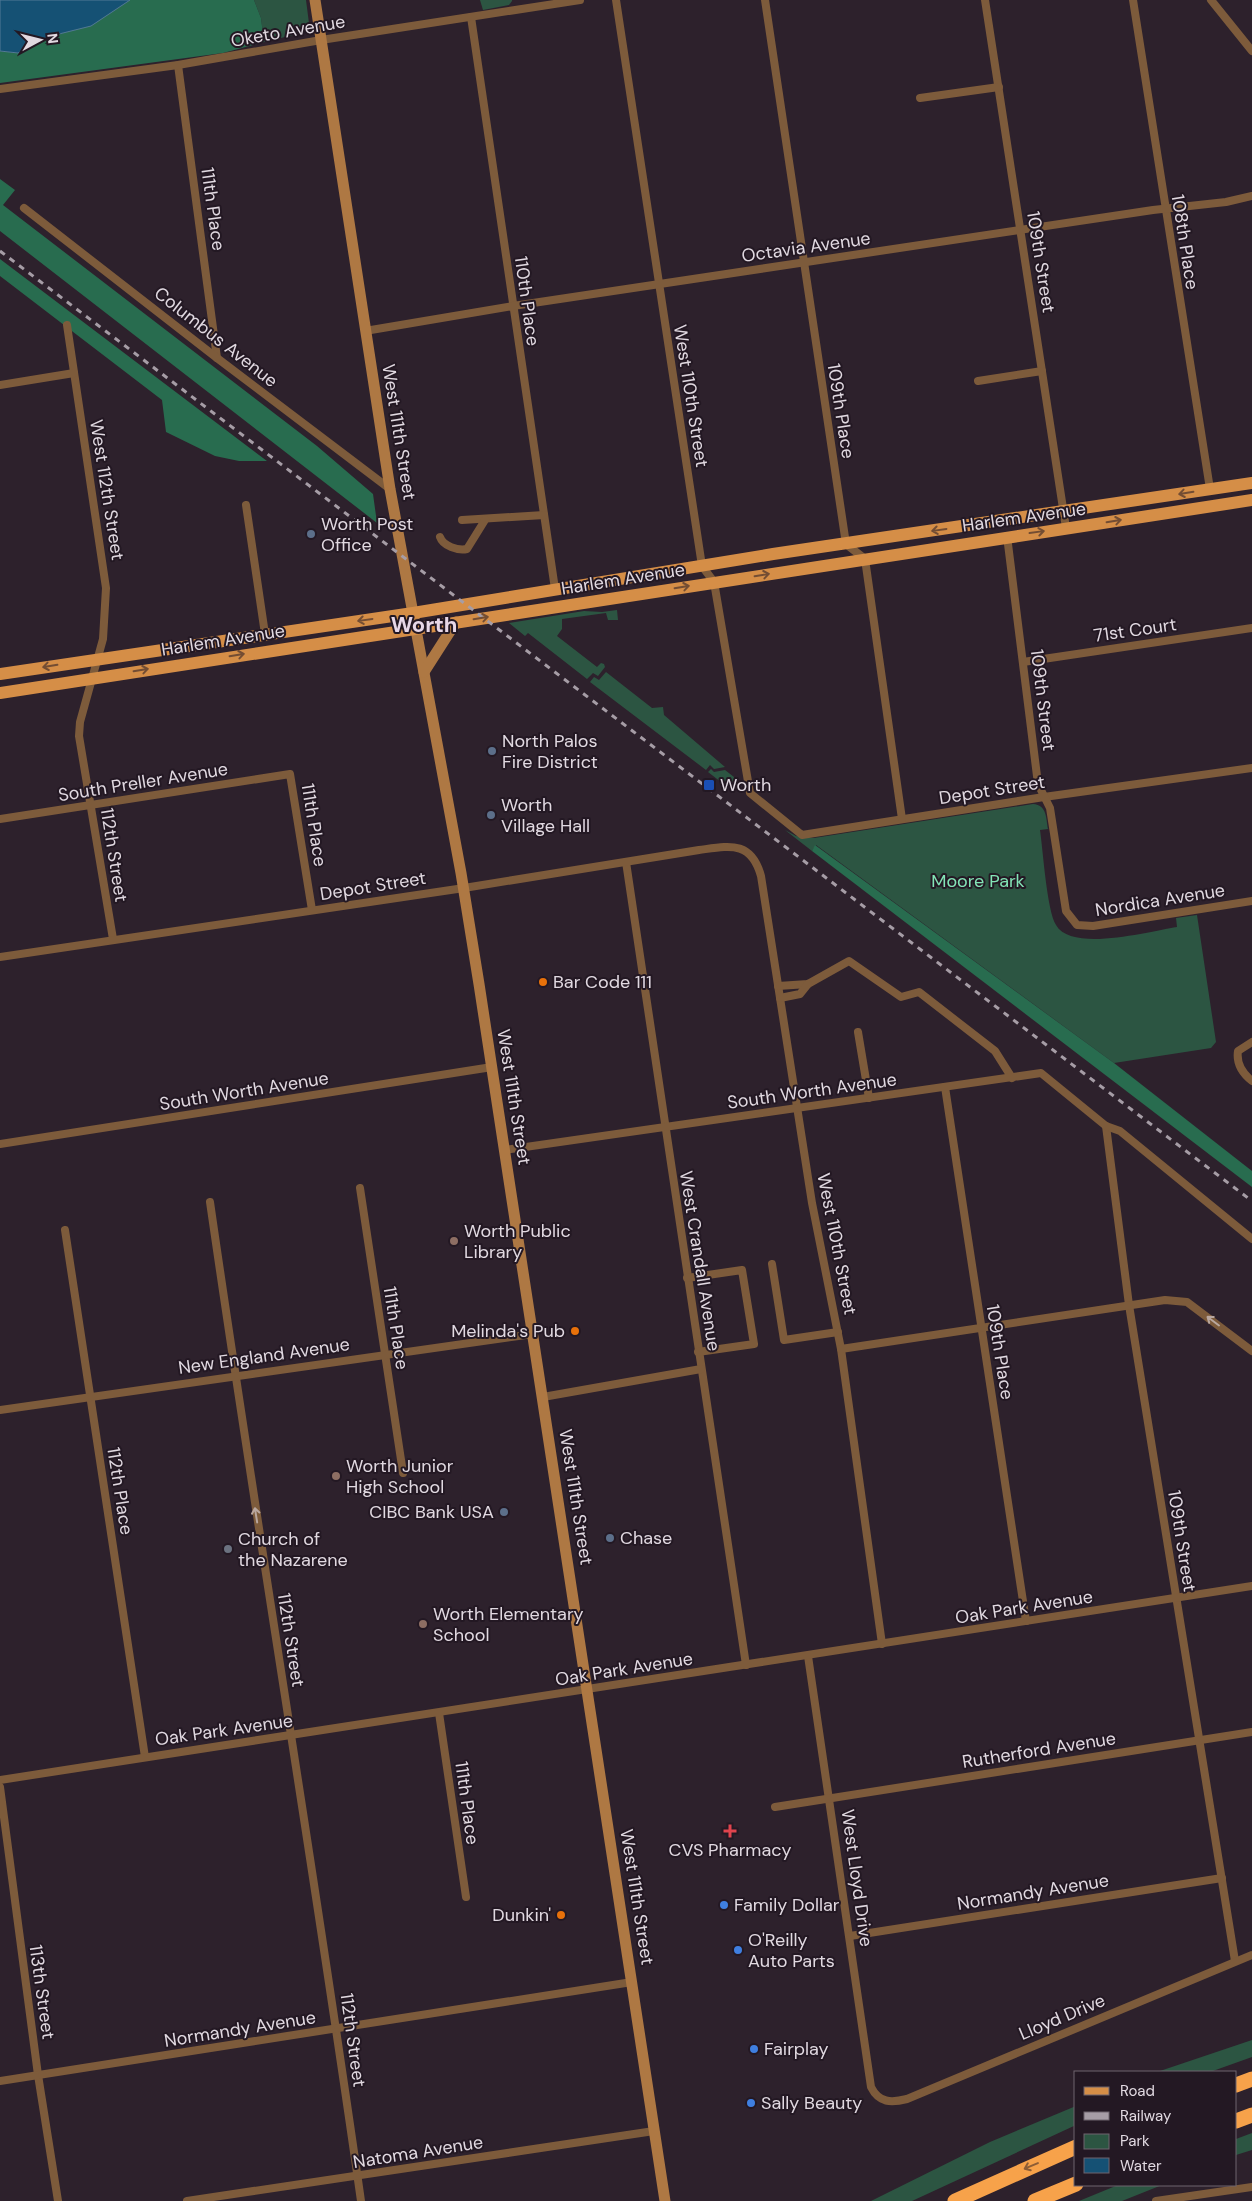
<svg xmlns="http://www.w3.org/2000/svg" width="1252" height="2201" viewBox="0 0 1252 2201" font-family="'DM Sans',sans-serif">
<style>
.green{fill:#2c5542}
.forest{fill:#286c4f}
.water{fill:#155174;stroke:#527a95}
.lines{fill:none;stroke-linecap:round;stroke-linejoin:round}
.street{stroke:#7d5b3b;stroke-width:8}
.secondary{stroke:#ae7843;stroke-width:11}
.primary{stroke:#d58e47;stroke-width:12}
.highway{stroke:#f7a24a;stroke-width:15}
.rail{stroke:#a69da6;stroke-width:3;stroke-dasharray:6 6;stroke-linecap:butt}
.oneway{stroke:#734d33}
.oneway2{stroke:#b9a79f}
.oneway3{stroke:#8d5d36}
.service-dot{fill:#5c6f8a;stroke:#231823;stroke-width:2}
.transit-dot{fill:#1a4fb4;stroke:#231823;stroke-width:2}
.food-dot{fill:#e8710a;stroke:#231823;stroke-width:2}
.education-dot{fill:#8d6e63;stroke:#231823;stroke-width:2}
.worship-dot{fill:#6b7280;stroke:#231823;stroke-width:2}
.health-dot{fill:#e0444e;stroke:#231823;stroke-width:2}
.shop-dot{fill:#3f7fe0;stroke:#231823;stroke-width:2}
.labels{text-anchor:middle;stroke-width:4;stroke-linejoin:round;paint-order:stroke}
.street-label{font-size:18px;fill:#e1d9e1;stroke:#231823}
.poi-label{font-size:18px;fill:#e1d9e1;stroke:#231823;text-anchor:start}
.park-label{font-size:18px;fill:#83e4b6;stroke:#231823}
.district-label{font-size:22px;font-weight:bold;fill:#e7d7e7;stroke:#231823}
</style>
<rect width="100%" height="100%" fill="#2d212c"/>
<!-- green -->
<g class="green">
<polygon points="254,0 306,0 310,31 264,42 261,18"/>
<polygon points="480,0 512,0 512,1 509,5 483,10"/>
<polygon points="617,610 618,620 608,620 606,613 562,619 562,629 557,636 597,667 601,663 604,664 605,667 598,676 593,673 587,679 528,633 525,636 509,623 584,611 602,612"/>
<polygon points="606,672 652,708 663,707 664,715 725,767 714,769 710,765 706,770 590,682 594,677 599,680"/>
<polygon points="711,769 714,772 725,770 734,777 735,781 730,789 708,772"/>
<path d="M1033 804C1047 805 1046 818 1048 829L1040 830C1043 850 1047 911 1056 925 1072 953 1150 931 1177 927L1176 918 1197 915 1216 1042 1211 1048 1114 1063 816 845 812 851 785 830 796 836 814 838Z"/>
<polygon points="1252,2040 1252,2057 1210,2072 1157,2072"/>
<polygon points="1076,2106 1076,2125 912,2201 871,2201 990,2142"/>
<polygon points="1252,2133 1252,2150 1236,2155 1236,2139"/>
<polygon points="1118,2185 1162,2185 1122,2201 1079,2201"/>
</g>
<!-- forest -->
<g class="forest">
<polygon points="130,0 254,0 261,18 264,42 223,53 0,83 0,51 18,53 51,36 90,26"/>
<polygon points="0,179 15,190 3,205 317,446 373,494 377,523 0,231"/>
<polygon points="0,259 267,461 239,461 215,456 166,432 162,400 0,276"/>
<polygon points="815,845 1114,1063 1252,1171 1252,1187 812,851"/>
</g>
<!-- water -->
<polygon class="water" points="0,0 130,0 91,26 51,36 18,53 0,51"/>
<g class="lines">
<!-- street -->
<g class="street">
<polyline points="616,0 702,566 714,582 750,793 802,835 1044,797 1252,768"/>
<polyline points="765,0 846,544 865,559 902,819"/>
<polyline points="985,0 1066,528"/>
<polyline points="1133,0 1210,489"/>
<polyline points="1211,0 1252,51"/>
<polyline points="471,17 555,589"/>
<polyline points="178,65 217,358"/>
<polyline points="0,89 178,65 321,40 580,0"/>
<polyline points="920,98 999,87"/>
<polyline points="24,208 217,358 390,489"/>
<polyline points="67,325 106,588 103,639 80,722 79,736 113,939"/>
<polyline points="365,331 513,306 1153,210 1226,202 1252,196"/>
<polyline points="978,381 1042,371"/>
<polyline points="0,385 74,373"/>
<polyline points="246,505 265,634"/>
<polyline points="462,520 544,515"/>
<polyline points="1007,536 1038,784 1050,808 1066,911 1077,925 1093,926 1252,901"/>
<path d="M440 537C443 546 458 551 467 549L485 520"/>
<polyline points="1023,662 1252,628"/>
<polyline points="0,819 290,774 312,910"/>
<polyline points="626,862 746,1665"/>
<path d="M0 957 464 888 699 850C729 846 751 840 761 876L812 1203 841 1349 882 1644"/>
<polyline points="778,986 808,984 849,961 901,997 919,992 995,1051 1012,1078"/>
<polyline points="780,998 800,994 808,984"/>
<polyline points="858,1032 869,1098"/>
<path d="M1252 1042 1238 1051C1236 1064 1242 1073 1252 1081"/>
<polyline points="945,1087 1026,1621"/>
<polyline points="1106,1126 1129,1305 1235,1961"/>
<polyline points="0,1144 492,1067"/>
<polyline points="505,1150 1041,1073 1106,1126 1120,1131 1252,1239"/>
<polyline points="360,1188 403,1473"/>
<path d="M210 1202C258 1536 314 1868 361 2201"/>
<polyline points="65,1230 145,1757"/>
<polyline points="772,1264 784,1340 838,1332"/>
<polyline points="687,1278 742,1270 754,1344 698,1352"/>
<polyline points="841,1349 1165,1300 1187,1302 1252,1351"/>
<polyline points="543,1397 701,1369"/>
<polyline points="0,1410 533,1334"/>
<path d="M808 1656 871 2087C879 2103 891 2103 907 2099L1252 1955"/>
<polyline points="439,1713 466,1897"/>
<polyline points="0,1780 1252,1586"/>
<polyline points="0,1787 38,2075 58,2201"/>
<polyline points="775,1807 1252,1732"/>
<polyline points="850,1936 1222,1878"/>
<polyline points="0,2081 632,1982"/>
<polyline points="187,2201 654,2131"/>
<polyline points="1156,2201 1252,2187"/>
</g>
<!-- secondary -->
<g class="secondary">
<polyline points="315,0 390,489 461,873 479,984 665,2201"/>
<polyline points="424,672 456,622"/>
</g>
<!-- primary -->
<g class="primary">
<polyline points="0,674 413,613 773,554 1252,483"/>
<polyline points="0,693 1252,500"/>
</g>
<!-- highway -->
<g class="highway">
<polyline points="1236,2085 1252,2079"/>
<polyline points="1236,2121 1252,2115"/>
<polyline points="955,2201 1076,2147"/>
<polyline points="1035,2201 1076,2184"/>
</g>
<!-- rail -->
<polyline class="rail" points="0,251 1252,1201"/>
</g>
<!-- one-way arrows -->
<defs><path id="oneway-shaft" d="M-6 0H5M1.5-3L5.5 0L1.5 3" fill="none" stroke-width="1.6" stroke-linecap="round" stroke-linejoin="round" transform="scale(1.25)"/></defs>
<g class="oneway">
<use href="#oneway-shaft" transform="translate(1186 493) rotate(171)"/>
<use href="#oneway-shaft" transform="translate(1114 521) rotate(-9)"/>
<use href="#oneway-shaft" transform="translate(939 530) rotate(172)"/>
<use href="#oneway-shaft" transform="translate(1037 532) rotate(-8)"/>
<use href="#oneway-shaft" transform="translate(762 575) rotate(-9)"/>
<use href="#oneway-shaft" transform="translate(682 587) rotate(-9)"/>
<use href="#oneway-shaft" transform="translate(481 618) rotate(-9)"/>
<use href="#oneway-shaft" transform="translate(365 620) rotate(172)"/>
<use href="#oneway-shaft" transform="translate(237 655) rotate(-9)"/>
<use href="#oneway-shaft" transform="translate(50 666) rotate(171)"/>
<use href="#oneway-shaft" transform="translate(141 670) rotate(-9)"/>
</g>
<g class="oneway2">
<use href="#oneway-shaft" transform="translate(1213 1321) rotate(-143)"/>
<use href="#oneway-shaft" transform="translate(256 1515) rotate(-99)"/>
</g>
<use class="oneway3" href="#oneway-shaft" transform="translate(1031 2166) rotate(157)"/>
<!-- markers -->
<g class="service-dot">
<circle cx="311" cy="534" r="5"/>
<circle cx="492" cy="751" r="5"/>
<circle cx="491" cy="815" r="5"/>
<circle cx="504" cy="1512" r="5"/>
<circle cx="610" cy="1538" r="5"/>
</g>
<rect class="transit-dot" x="703" y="779" width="12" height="12" rx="2.5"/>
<g class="food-dot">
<circle cx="543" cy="982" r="5"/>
<circle cx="575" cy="1331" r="5"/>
<circle cx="561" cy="1915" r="5"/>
</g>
<g class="education-dot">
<circle cx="454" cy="1241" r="5"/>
<circle cx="336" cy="1476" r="5"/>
<circle cx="423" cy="1624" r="5"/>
</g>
<circle class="worship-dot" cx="228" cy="1549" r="5"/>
<path class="health-dot" d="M727.5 1823.5h5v5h5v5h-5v5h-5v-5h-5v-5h5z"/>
<g class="shop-dot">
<circle cx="724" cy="1905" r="5"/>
<circle cx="738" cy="1950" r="5"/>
<circle cx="754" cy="2049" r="5"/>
<circle cx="751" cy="2103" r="5"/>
</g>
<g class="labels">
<!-- street labels -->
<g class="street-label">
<text transform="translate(288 31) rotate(-10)" y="6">Oketo Avenue</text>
<text transform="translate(213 209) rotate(82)" y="6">111th Place</text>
<text transform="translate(1185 242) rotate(81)" y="6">108th Place</text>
<text transform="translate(806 247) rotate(-8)" y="6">Octavia Avenue</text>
<text transform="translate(1041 262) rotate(81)" y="6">109th Street</text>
<text transform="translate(527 301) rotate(82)" y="6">110th Place</text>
<text transform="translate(216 337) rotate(38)" y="6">Columbus Avenue</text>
<text transform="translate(691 396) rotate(81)" y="6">West 110th Street</text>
<text transform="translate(841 411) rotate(81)" y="6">109th Place</text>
<text transform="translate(399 432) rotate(81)" y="6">West 111th Street</text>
<text transform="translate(107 490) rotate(81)" y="6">West 112th Street</text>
<text transform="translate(1024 517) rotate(-8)" y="6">Harlem Avenue</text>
<text transform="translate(623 579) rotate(-9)" y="6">Harlem Avenue</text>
<text transform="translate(1135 630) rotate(-8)" y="6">71st Court</text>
<text transform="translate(223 640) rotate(-9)" y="6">Harlem Avenue</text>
<text transform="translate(1043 700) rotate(83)" y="6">109th Street</text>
<text transform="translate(143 782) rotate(-9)" y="6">South Preller Avenue</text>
<text transform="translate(992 790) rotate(-9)" y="6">Depot Street</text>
<text transform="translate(314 825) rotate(81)" y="6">111th Place</text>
<text transform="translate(114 855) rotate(81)" y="6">112th Street</text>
<text transform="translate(373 886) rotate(-9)" y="6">Depot Street</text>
<text transform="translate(1160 900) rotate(-9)" y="6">Nordica Avenue</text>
<text transform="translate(244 1091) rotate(-9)" y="6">South Worth Avenue</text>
<text transform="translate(812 1091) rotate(-8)" y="6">South Worth Avenue</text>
<text transform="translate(514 1097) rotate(81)" y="6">West 111th Street</text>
<text transform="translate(837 1244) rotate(79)" y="6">West 110th Street</text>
<text transform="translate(700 1261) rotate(81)" y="6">West Crandall Avenue</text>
<text transform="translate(396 1328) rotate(81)" y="6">111th Place</text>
<text transform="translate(1000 1352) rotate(81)" y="6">109th Place</text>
<text transform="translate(264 1356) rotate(-8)" y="6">New England Avenue</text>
<text transform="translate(120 1491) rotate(81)" y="6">112th Place</text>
<text transform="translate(576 1497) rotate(81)" y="6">West 111th Street</text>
<text transform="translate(1182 1541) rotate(81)" y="6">109th Street</text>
<text transform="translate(1024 1607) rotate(-9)" y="6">Oak Park Avenue</text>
<text transform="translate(291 1640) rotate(81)" y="6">112th Street</text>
<text transform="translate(624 1669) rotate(-9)" y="6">Oak Park Avenue</text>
<text transform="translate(224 1730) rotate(-8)" y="6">Oak Park Avenue</text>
<text transform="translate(1039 1750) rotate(-9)" y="6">Rutherford Avenue</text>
<text transform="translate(467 1803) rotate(82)" y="6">111th Place</text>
<text transform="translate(857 1878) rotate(82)" y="6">West Lloyd Drive</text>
<text transform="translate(1033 1892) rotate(-9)" y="6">Normandy Avenue</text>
<text transform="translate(637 1897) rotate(81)" y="6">West 111th Street</text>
<text transform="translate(42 1992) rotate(82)" y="6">113th Street</text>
<text transform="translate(1062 2017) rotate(-23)" y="6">Lloyd Drive</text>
<text transform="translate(240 2029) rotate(-9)" y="6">Normandy Avenue</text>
<text transform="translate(353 2040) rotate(82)" y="6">112th Street</text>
<text transform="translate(418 2152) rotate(-9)" y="6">Natoma Avenue</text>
</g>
<!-- poi labels -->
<g class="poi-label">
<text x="321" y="530">Worth Post<tspan x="321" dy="21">Office</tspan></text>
<text x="502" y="747">North Palos<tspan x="502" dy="21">Fire District</tspan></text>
<text x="720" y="791">Worth</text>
<text x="501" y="811">Worth<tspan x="501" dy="21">Village Hall</tspan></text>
<text x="553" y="988">Bar Code 111</text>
<text x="464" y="1237">Worth Public<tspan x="464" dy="21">Library</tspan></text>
<text x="565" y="1337" text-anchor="end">Melinda's Pub</text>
<text x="346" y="1472">Worth Junior<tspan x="346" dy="21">High School</tspan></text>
<text x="494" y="1518" text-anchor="end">CIBC Bank USA</text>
<text x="620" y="1544">Chase</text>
<text x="238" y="1545">Church of<tspan x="238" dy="21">the Nazarene</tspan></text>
<text x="433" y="1620">Worth Elementary<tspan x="433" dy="21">School</tspan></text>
<text x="730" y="1856" text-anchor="middle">CVS Pharmacy</text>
<text x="734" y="1911">Family Dollar</text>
<text x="551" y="1921" text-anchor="end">Dunkin'</text>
<text x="748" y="1946">O'Reilly<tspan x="748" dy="21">Auto Parts</tspan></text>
<text x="764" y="2055">Fairplay</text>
<text x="761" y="2109">Sally Beauty</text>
</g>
<!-- park labels -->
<g class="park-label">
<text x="978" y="887">Moore Park</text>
</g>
<!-- district labels -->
<g class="district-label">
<text x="424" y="632">Worth</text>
</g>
</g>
<!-- legend -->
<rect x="1074" y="2071" width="162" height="115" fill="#231823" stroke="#6f656f"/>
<rect x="1084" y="2087" width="25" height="8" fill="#d58e47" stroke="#6f656f"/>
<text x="1120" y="2096" font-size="15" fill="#e1d9e1">Road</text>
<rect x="1084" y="2112" width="25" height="8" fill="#a69da6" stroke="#6f656f"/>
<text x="1120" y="2121" font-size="15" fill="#e1d9e1">Railway</text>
<rect x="1084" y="2134" width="25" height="15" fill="#2c5542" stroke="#6f656f"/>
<text x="1120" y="2146" font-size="15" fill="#e1d9e1">Park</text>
<rect x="1084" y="2158" width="25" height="15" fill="#155174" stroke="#6f656f"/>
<text x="1120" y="2171" font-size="15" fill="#e1d9e1">Water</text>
<!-- north arrow -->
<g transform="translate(40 40) rotate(83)" stroke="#231823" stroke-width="4" paint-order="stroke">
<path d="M0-4L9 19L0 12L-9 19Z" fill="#e1d9e1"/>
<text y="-8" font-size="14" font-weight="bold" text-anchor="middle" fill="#e1d9e1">N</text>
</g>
</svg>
